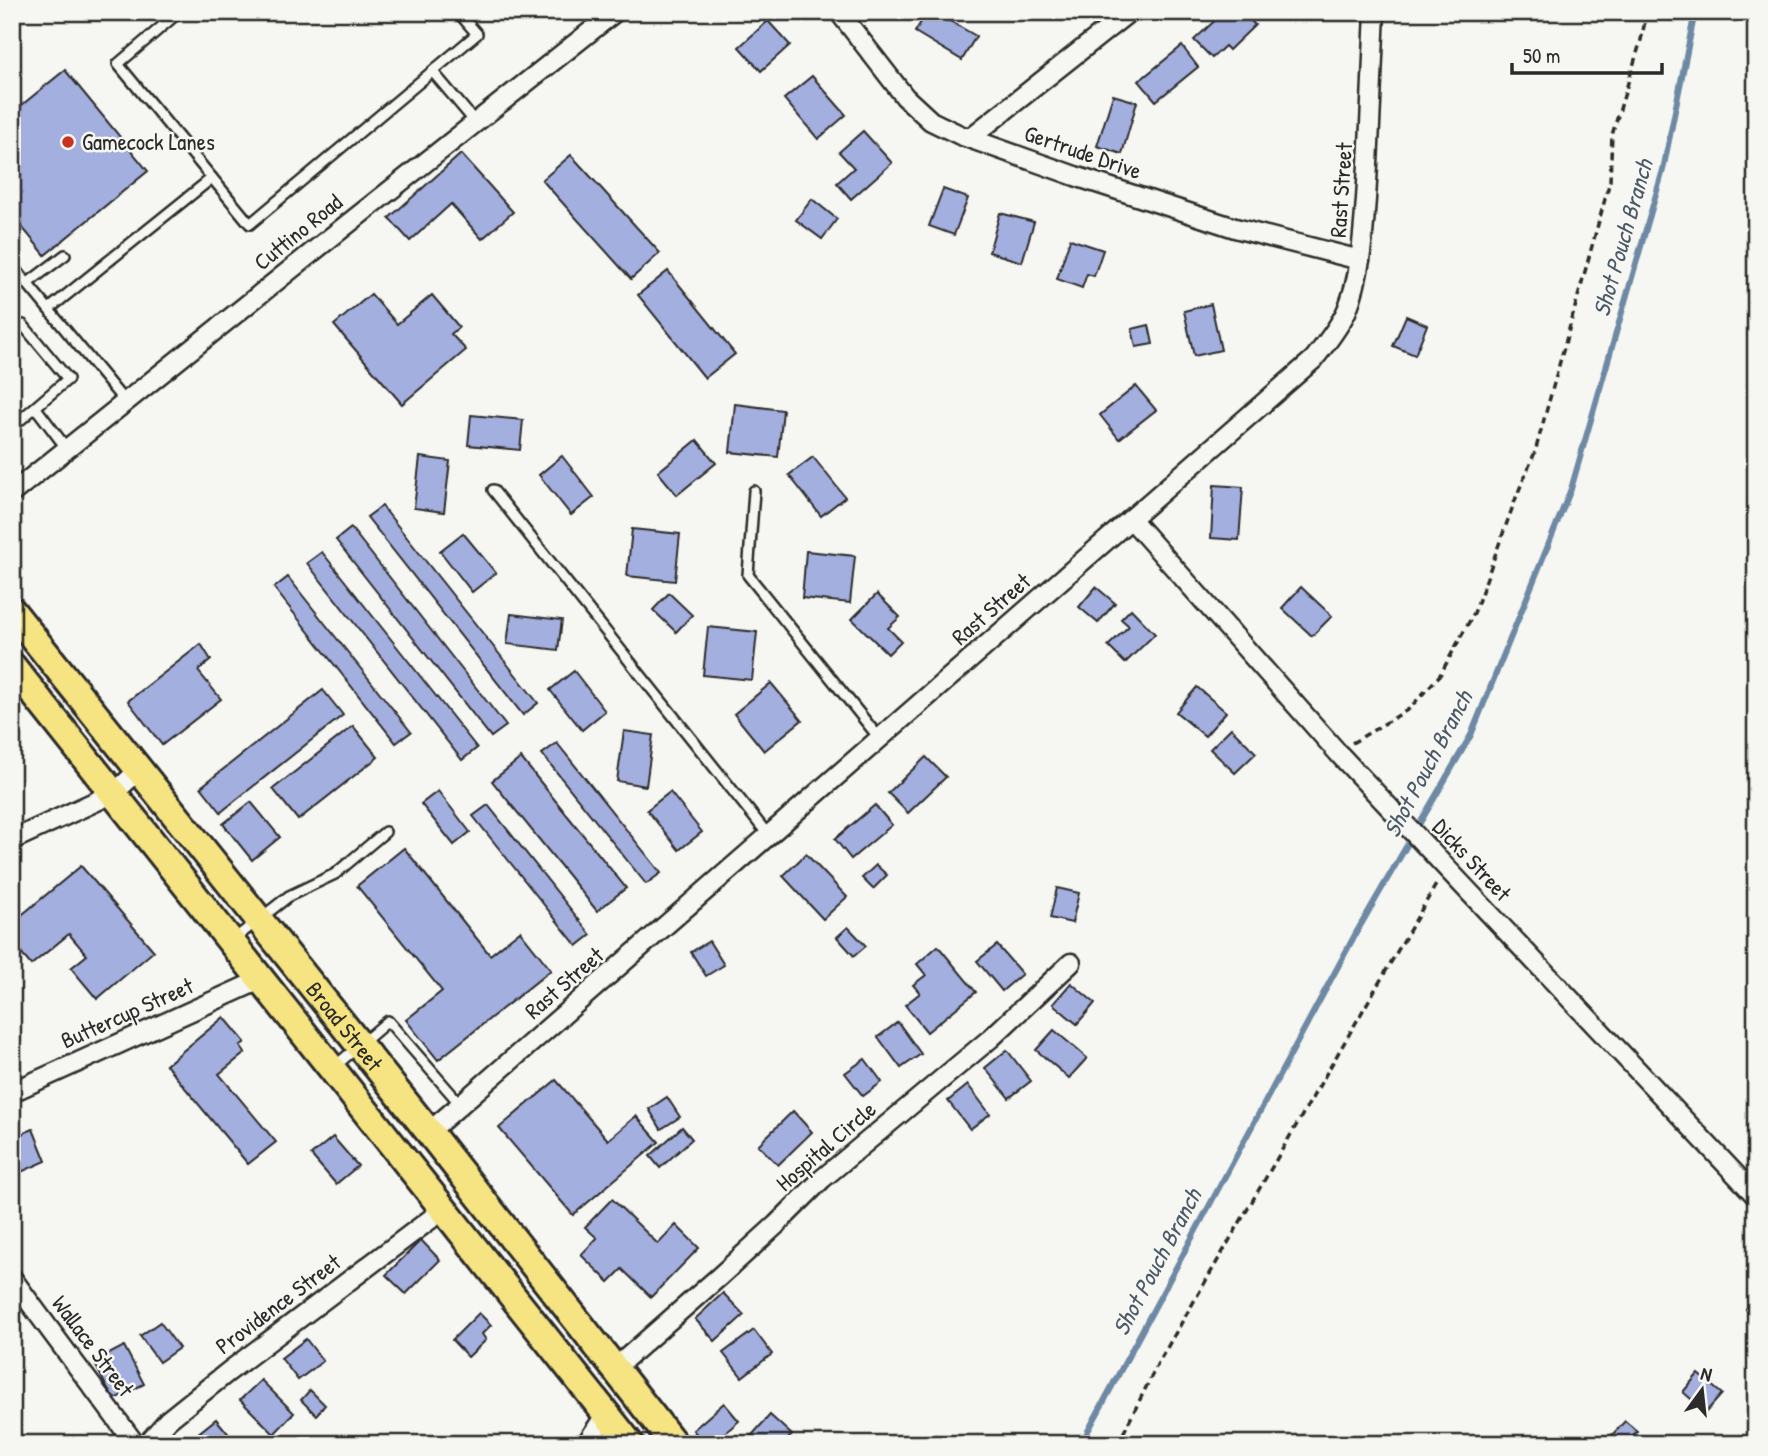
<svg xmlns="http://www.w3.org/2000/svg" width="1768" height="1456" viewBox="0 0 1768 1456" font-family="'Patrick Hand',sans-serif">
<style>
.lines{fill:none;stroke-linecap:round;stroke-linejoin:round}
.stream{stroke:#6d89a4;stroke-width:6}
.building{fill:#a3afdf;stroke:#2b2b2b;stroke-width:2}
.lane-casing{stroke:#2b2b2b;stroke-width:14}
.street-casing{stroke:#2b2b2b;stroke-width:23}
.primary-casing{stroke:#2b2b2b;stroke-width:32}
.path{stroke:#2b2b2b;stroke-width:3.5;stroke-dasharray:7 5;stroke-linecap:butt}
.lane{stroke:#f6f6f2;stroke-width:9}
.street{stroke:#f6f6f2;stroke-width:18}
.primary{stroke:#f6e381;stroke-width:26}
.poi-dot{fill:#c8321e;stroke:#f6f6f2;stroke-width:2.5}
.labels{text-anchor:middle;stroke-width:5;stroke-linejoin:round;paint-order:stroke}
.poi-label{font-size:23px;fill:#2b2b2b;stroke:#f6f6f2;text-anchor:start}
.street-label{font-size:23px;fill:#2b2b2b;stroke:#f6f6f2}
.water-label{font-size:24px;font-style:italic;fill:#4c5a68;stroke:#f6f6f2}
</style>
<rect width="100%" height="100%" fill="#f6f6f2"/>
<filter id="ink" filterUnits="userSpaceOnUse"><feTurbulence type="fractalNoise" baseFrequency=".0143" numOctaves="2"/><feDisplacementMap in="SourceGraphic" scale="14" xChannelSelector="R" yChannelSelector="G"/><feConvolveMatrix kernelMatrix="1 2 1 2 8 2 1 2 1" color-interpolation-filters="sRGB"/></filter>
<g filter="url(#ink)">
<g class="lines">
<!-- stream -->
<polyline class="stream" points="1081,1444 1356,933 1471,735 1571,489 1663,170 1695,12"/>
</g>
<!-- building -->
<g class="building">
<polygon points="927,12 934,12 976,36 962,60 915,32"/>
<polygon points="1224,12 1243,12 1255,25 1229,50 1225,46 1212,58 1194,40"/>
<polygon points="768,21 790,45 761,71 739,47"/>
<polygon points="1182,46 1198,67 1156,101 1139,81"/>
<polygon points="65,70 148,171 45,255 12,215 12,113"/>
<polygon points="812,76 846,115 818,139 784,99"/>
<polygon points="1113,95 1137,102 1122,154 1097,146"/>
<polygon points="863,131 892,163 851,199 837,183 854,168 839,152"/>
<polygon points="461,154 513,212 482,239 451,204 410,241 389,218"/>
<polygon points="571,155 660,253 631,279 542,180"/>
<polygon points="943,189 968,198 954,235 929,226"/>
<polygon points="812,199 837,219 822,239 796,220"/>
<polygon points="1000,213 1034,222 1022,262 989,252"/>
<polygon points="1070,239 1103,250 1094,276 1087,274 1082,288 1057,279"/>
<polygon points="668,271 735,354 705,378 638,295"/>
<polygon points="371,294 397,324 432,295 459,327 451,334 466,350 402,404 334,325"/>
<polygon points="1211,304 1221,350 1194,356 1184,311"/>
<polygon points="1406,316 1427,325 1415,355 1393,346"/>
<polygon points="1149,325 1153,344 1136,347 1132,329"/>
<polygon points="1136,386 1156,410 1119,439 1100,415"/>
<polygon points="735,404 783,410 778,457 730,452"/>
<polygon points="471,415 523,420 520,450 468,445"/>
<polygon points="697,440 716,463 677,495 658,472"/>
<polygon points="562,456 594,497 571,515 539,475"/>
<polygon points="420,457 450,461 444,512 414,508"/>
<polygon points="813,457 845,497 821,516 789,475"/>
<polygon points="1214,485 1243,487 1239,540 1211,538"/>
<polygon points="382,506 538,703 523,715 367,517"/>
<polygon points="351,528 506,726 491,737 336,540"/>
<polygon points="632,529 680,534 675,581 627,576"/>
<polygon points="463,533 496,573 472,592 440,551"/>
<polygon points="806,551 855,556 850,603 802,598"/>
<polygon points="322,552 477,748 462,760 307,563"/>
<polygon points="288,577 411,732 396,743 274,588"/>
<polygon points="1096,587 1115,603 1098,623 1079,607"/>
<polygon points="1301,587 1332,616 1312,636 1282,608"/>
<polygon points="669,593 692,615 676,632 653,610"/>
<polygon points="877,594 900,617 888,628 901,641 888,654 852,619"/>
<polygon points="1131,609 1155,634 1125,663 1108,646 1129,626 1121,619"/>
<polygon points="511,614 562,620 558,650 507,644"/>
<polygon points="708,627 757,632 752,680 703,675"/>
<polygon points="201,644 211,660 198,671 221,699 162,745 128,701"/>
<polygon points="574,671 605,711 582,730 550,690"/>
<polygon points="771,683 802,720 764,751 734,714"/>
<polygon points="1197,687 1226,712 1205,736 1176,712"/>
<polygon points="323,690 343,715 221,812 201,787"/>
<polygon points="353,726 378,757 298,820 273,789"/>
<polygon points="1231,728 1256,753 1235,773 1210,749"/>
<polygon points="624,731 653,735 646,786 617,781"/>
<polygon points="557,743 661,873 646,884 542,754"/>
<polygon points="926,757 946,777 908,813 888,793"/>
<polygon points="521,758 626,888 597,911 492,781"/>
<polygon points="438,791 470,832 454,845 421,804"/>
<polygon points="670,792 702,832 679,850 647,810"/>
<polygon points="251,802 280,837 252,860 223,824"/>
<polygon points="488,805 591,935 577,946 473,816"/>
<polygon points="875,805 892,825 851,859 835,839"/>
<polygon points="404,848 490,955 520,931 551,970 438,1060 406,1020 442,991 357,886"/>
<polygon points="806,854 847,897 823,919 783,876"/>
<polygon points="876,865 887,875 873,889 862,878"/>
<polygon points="81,866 154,951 97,999 71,968 87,955 69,934 31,965 12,943 12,923"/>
<polygon points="1057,888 1079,893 1072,923 1050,918"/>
<polygon points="848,927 866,946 854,956 837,937"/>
<polygon points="709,941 724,965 706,976 691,952"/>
<polygon points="997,945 1022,974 1002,991 977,961"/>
<polygon points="938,946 976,992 927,1032 905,1005 920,993 913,985 926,975 917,964"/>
<polygon points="1071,983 1095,1003 1077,1024 1053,1004"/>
<polygon points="224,1017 245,1042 240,1046 245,1053 219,1074 276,1142 248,1164 166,1065"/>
<polygon points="898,1022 921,1054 901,1068 878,1037"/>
<polygon points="1054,1030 1087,1058 1069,1078 1036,1050"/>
<polygon points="1007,1050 1031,1081 1009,1098 985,1068"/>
<polygon points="865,1059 882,1082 863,1096 845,1073"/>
<polygon points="556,1080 608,1140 636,1116 659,1142 573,1215 499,1128"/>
<polygon points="968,1085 990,1114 970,1129 948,1101"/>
<polygon points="667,1097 680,1117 661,1129 649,1109"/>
<polygon points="793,1111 812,1132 778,1165 758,1145"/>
<polygon points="682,1127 692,1139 660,1168 650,1156"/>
<polygon points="33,1129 46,1161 12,1176 12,1138"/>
<polygon points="333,1137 358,1166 336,1184 311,1155"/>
<polygon points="612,1199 658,1244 676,1225 699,1248 651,1297 622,1269 609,1282 581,1255 597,1238 585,1227"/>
<polygon points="421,1240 440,1260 406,1294 386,1275"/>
<polygon points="723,1293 744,1315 715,1341 695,1319"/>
<polygon points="1756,1296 1756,1317 1746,1309"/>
<polygon points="479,1313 491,1325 482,1334 486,1340 468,1357 452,1340"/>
<polygon points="160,1322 179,1348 159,1362 140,1336"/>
<polygon points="754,1330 772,1354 742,1377 723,1353"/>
<polygon points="306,1339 323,1361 298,1380 281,1358"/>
<polygon points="124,1346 144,1384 113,1400 94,1362"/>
<polygon points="1698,1374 1722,1394 1706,1412 1683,1392"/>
<polygon points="261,1380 294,1413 274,1434 240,1400"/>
<polygon points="310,1390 325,1405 316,1415 301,1400"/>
<polygon points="724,1403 739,1421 712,1444 705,1444 693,1430"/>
<polygon points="770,1415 792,1435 783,1444 744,1444"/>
<polygon points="216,1419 237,1444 203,1444 196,1435"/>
<polygon points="1625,1421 1637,1431 1625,1444 1622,1444 1612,1435"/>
</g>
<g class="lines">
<!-- lane casing -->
<g class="lane-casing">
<g id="lane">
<polyline points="179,12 118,64 250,224 477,34 458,12"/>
<polyline points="433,72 476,123"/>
<polyline points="12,265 125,402"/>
<polyline points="28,283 65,255"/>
<polyline points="49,309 212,178"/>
<polyline points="12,334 23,325 68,379 12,427"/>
<polyline points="36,408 67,449"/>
<polyline points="493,490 769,836"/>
<polyline points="754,491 748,575 880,739"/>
<polyline points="233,940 289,896 335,874 385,832"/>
<polyline points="334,1067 388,1021 461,1105"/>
</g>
</g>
<!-- street casing -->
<g class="street-casing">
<g id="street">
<polyline points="839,12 905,97 931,121 960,135 1075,176 1235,228 1360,260"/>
<polyline points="970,138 1129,12"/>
<polyline points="12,493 325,242 615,12"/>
<polyline points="1131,519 1340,755 1756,1196"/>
<polyline points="12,840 114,793 139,770"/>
<polyline points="12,1092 262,979"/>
<path d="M429 1132 1314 359C1326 343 1339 328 1347 310 1361 275 1363 236 1366 199 1370 137 1372 75 1375 12"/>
<path d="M12 1278C52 1334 94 1388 135 1444"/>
<polyline points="615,1368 720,1276 776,1225 822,1179 991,1038 1071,963"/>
<polyline points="147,1444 168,1420 228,1372 444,1209"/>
<polyline points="586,1444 606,1414"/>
</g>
</g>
<!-- primary casing -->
<g class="primary-casing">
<g id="primary">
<path id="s1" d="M12 611 429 1132 674 1444"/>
<polyline points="12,666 630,1444"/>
</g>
</g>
<!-- path -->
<g class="path">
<polyline points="1352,743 1409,709 1440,675 1474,613 1517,495 1535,452 1610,181 1612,135 1641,40 1647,12"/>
<polyline points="1118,1444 1157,1365 1437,883"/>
</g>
<!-- lane -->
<use href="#lane" class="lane"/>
<!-- street -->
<use href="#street" class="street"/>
<!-- primary -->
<use href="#primary" class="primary"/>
</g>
</g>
<!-- markers -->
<circle class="poi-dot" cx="68" cy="142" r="7"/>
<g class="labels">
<!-- poi labels -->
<g class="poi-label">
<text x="82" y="150">Gamecock Lanes</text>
</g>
<!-- street labels -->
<g class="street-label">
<text transform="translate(1083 152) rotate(19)" y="8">Gertrude Drive</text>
<text transform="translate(1341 190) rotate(-86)" y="8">Rast Street</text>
<text transform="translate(298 232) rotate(-39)" y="8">Cuttino Road</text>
<text transform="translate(991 609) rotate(-41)" y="8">Rast Street</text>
<text transform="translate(1472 860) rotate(47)" y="8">Dicks Street</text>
<text transform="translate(564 983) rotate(-41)" y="8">Rast Street</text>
<text transform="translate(127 1013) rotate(-24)" y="8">Buttercup Street</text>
<text dy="8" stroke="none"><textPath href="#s1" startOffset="532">Broad Street</textPath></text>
<text transform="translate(826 1146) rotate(-41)" y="8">Hospital Circle</text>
<text transform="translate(278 1304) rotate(-37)" y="8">Providence Street</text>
<text transform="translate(93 1346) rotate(53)" y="8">Wallace Street</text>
</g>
<!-- water labels -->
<g class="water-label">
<text transform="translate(1623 238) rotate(-74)" y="8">Shot Pouch Branch</text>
<text transform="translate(1428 764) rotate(-62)" y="8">Shot Pouch Branch</text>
<text transform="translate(1157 1262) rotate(-62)" y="8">Shot Pouch Branch</text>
</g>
</g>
<!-- margin -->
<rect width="1768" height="1456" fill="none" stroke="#f6f6f2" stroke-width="42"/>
<rect x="21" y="21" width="1726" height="1414" fill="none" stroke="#2b2b2b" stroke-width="2.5" filter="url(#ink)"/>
<!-- north arrow -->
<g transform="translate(1702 1390) rotate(15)" stroke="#f6f6f2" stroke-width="5" paint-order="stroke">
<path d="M0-5L12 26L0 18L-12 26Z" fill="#2b2b2b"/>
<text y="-10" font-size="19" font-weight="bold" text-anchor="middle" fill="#2b2b2b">N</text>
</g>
<!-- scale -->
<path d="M1512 63v10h150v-10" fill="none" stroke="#2b2b2b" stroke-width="3.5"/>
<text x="1523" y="63" font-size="21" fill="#2b2b2b" stroke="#f6f6f2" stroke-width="5" paint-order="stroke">50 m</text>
</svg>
